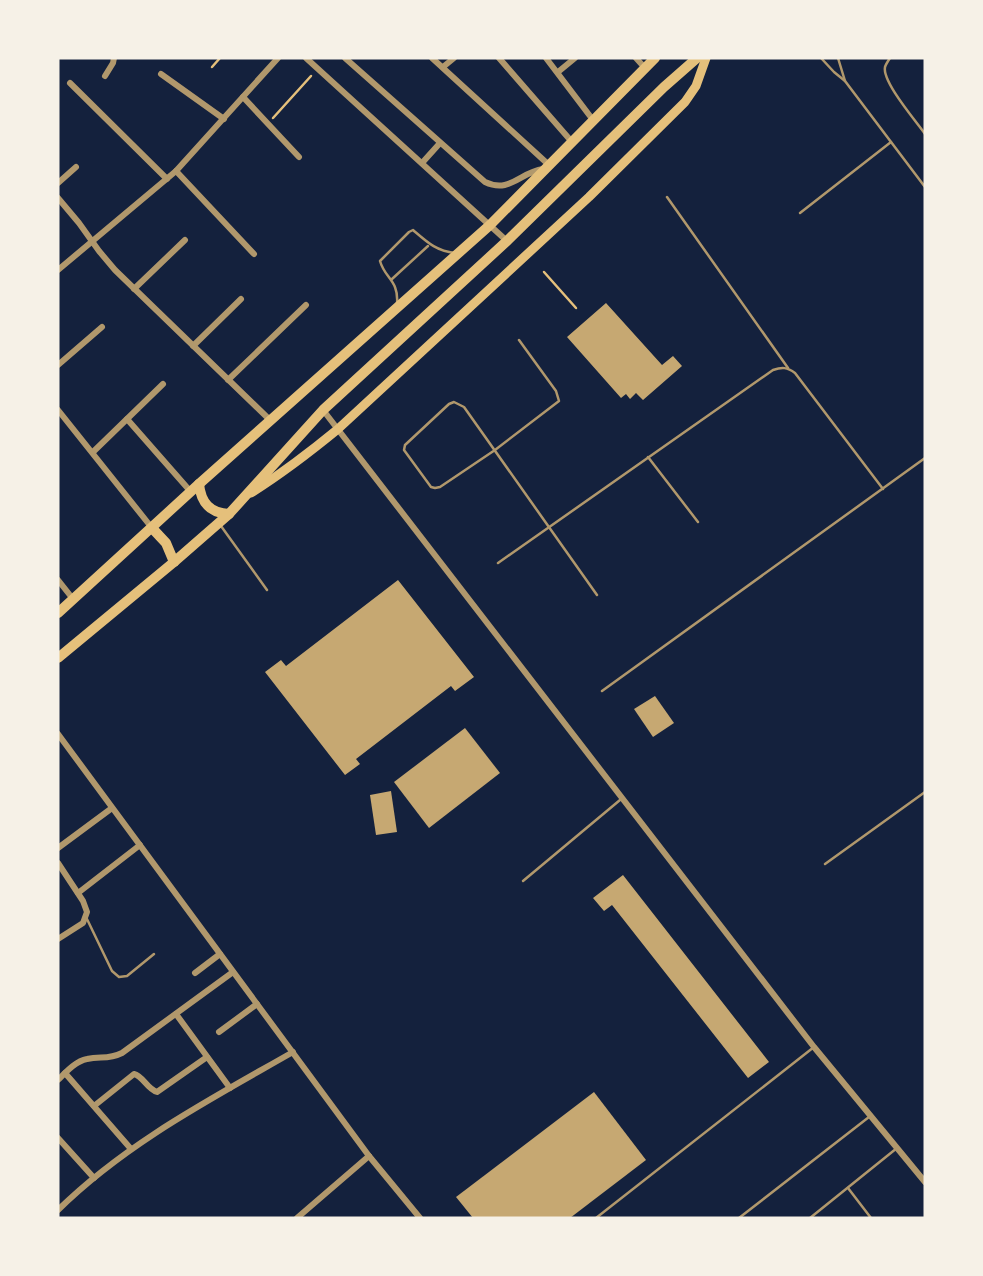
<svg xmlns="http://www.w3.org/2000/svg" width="983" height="1276" viewBox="0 0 983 1276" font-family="'Fira Sans Condensed',sans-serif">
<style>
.building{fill:#c6a872}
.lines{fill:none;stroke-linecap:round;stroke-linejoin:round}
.path{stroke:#e5c07b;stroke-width:2.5}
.service{stroke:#b1986c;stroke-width:2.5}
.minor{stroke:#b1986c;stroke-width:6}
.secondary{stroke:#e5c07b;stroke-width:9}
.primary{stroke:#e5c07b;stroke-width:10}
</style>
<rect width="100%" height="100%" fill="#14213d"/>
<!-- building -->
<g class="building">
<polygon points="606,303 662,365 673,356 682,366 643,400 636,393 630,399 626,394 621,398 567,337"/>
<polygon points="398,580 474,677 455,691 451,686 356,759 360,764 345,775 265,672 281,660 286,666"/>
<polygon points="655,696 674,723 653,737 634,709"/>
<polygon points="465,728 500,773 429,828 394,782"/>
<polygon points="391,791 397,832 376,835 370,795"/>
<polygon points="623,875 769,1062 748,1078 612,905 604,911 593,898"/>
<polygon points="594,1092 646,1160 570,1218 473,1218 456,1197"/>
</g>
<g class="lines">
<!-- path -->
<g class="path">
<polyline points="212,67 220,58"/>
<polyline points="273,118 311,76"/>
<polyline points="544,272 576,308"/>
</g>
<!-- service -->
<g class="service">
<polyline points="821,58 834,72 845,81 925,187"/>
<polyline points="838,58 845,81"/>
<path d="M890 58C888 61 886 64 885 67 882 82 916 121 925 134"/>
<polyline points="667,197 788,368"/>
<polyline points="800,213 891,142"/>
<polyline points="392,279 428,246"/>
<path d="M397 304C399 280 385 279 380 261L409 232 413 230C427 242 436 251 455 253"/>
<polyline points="519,340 556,391 559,401 495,450 440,487 435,488 431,487 404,450 405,445 449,404 454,402 464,407 597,595"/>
<polyline points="648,457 698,522"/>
<polyline points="221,526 267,590"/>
<path d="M498 563 773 370C782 367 787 367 795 373L883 489"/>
<polyline points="602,691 925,458"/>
<polyline points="825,864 925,792"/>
<polyline points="523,881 620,800"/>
<polyline points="86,917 112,971 119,977 127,976 154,954"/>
<polyline points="848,1188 871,1218"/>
<polyline points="596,1218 814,1047"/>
<polyline points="739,1218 869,1117"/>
<polyline points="810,1218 897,1148"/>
</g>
<!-- minor -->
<g class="minor">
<polyline points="306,58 507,241"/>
<path d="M345 58 485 182C510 194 520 172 543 169"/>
<polyline points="432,58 549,165"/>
<polyline points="499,58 572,142"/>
<polyline points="546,58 593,120"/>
<polyline points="636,58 645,68"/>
<polyline points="443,67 454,58"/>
<polyline points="558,72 575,58"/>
<polyline points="161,74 224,119"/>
<polyline points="105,76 113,63 114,58"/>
<polyline points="70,83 167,179"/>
<polyline points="243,97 299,157"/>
<polyline points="422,163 440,143"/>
<polyline points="176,171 254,254"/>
<polyline points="58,183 76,167"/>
<polyline points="58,198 79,223 99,251 115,270 271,421"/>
<polyline points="58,270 176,171 278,58"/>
<polyline points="134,289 185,240"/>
<polyline points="193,346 241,299"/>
<polyline points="58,365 102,327"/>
<polyline points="228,380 306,305"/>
<polyline points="58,410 152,528"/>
<polyline points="323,410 814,1047 925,1182"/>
<polyline points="127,419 191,492"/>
<polyline points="93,452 163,384"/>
<polyline points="58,580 73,599"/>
<polyline points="58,734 369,1156 420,1218"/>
<polyline points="58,848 112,808"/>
<polyline points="58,863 83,901 87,912 83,923 58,939"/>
<polyline points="78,893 140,845"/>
<polyline points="195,973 220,954"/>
<polyline points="176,1014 230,1088"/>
<polyline points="219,1032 257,1004"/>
<polyline points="65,1073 131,1149"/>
<path d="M58 1080C66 1072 76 1061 87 1059 101 1056 108 1060 122 1053L233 972"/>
<path d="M94 1106 134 1074C143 1076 147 1089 157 1092L207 1057"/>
<polyline points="58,1138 94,1178"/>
<path d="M58 1210C126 1143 211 1099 293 1052"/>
<polyline points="297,1218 369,1156"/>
</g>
<!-- secondary -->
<path class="secondary" d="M251 493C281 474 310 452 338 429L589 197 685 102 696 86 706 58"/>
<!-- primary -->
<g class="primary">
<path d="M199 484C201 503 210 513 229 514"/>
<polyline points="152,528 166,543 174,562"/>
<polyline points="58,613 199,484 490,225 655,58"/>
<polyline points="58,658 174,562 229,514 323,410 507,241 664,87 697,58"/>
</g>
</g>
<!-- border -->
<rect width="983" height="1276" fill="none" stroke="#f6f1e7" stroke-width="119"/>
</svg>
